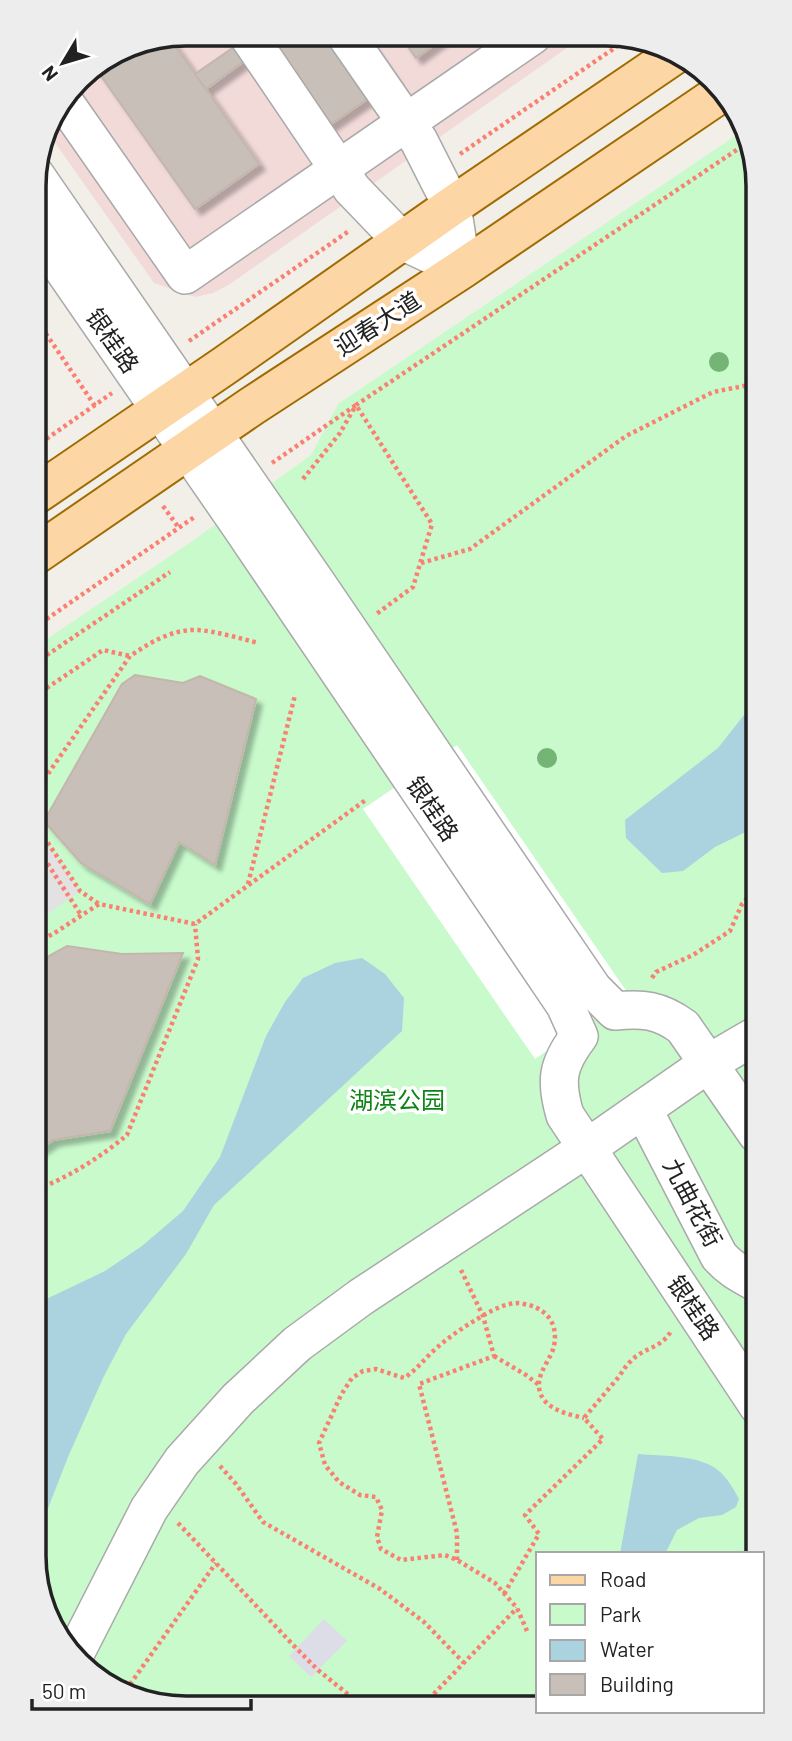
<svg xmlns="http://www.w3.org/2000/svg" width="792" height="1741" viewBox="0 0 792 1741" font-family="Barlow,'Noto Sans SC',sans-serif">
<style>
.commercial{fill:#f2dad9}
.park{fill:#c8facc}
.parking{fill:#e2e2e2}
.plaza{fill:#dddde8}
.water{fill:#aad3df}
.pier{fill:#fff}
.building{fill:#c7bfb8;stroke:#c4b6ab;stroke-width:2;filter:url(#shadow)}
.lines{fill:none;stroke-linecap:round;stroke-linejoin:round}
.minor-casing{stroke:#a9a9a9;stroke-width:40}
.major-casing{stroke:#a06b00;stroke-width:42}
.path{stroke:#fa8072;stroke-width:4.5;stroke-dasharray:3.5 3.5;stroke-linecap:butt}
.minor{stroke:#fff;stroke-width:37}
.major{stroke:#fcd6a4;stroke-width:38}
.tree{fill:#74b475}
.labels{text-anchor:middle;stroke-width:7;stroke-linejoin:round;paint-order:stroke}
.street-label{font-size:24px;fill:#222;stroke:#fff}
.park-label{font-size:24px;fill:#0c8416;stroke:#fff}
.rim{fill:none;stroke:#222;stroke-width:3.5}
</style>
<defs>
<filter id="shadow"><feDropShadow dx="6" dy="6" stdDeviation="2" flood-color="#0004"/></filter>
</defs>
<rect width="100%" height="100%" fill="#f2efe9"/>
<!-- commercial -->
<polygon class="commercial" points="186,33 584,36 230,284 213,293 195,297 154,283 46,130 49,118 85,71 128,45"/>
<!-- park -->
<polygon class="park" points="744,130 753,146 758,1554 538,1554 538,1703 156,1705 85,1670 39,1595 35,647 191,542 311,455 338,404"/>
<!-- parking -->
<polygon class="parking" points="36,825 80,891 36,922"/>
<!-- plaza -->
<polygon class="plaza" points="324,1619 347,1641 311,1677 289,1656"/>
<!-- water -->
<g class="water">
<polygon points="755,701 756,827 715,847 683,871 662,873 626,838 625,820 718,748"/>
<polygon points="362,958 385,974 404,998 402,1031 214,1205 186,1254 126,1334 103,1378 68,1457 38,1534 38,1303 105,1271 142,1246 183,1211 220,1157 266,1036 285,1002 303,978 335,963"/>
<path d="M638 1454C661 1456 702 1455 719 1471 728 1479 733 1488 739 1499L736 1507 722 1515 699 1518 677 1530 665 1554H620Z"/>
</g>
<!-- pier -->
<polygon class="pier" points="457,745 629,995 535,1059 363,809"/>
<!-- building -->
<g class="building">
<polygon points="254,34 364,34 395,80 305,142"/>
<polygon points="400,35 448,35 416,58"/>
<polygon points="169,37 259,164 195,209 94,66 128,45"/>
<polygon points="237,45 247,59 206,89 195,74"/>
<polygon points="135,675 183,683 200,676 256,699 215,865 179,842 150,904 81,863 44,821 122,684"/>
<polygon points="67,946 122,954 183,953 110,1131 53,1140 37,1151 36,963"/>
</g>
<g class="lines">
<!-- minor casing -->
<g class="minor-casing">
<g id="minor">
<polyline points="247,34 352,189 402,241 462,269"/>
<polyline points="345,34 419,141 452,206 462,269"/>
<polyline points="63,100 185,275 533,35"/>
<path d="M34 173 318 585 593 989 615 1011C643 1008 660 1010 683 1027L757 1134"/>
<path d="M34 227 239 524 565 1005 579 1036C557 1065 555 1081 565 1115L758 1406"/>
<path d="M643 1109 719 1256C730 1269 743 1275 757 1283"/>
<polyline points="75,1654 149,1509 182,1461 238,1399 297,1344 361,1297 587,1148 709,1063 757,1035"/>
</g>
</g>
<!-- major casing -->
<g class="major-casing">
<g id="major">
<polyline points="35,495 224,366 452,206 674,55"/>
<polyline points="35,555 252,406 462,269 721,93"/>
</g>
</g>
<!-- path -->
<g class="path">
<polyline points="460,154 632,36"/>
<polyline points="34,316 95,406"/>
<polyline points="189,341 349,231"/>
<polyline points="35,447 112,393"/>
<polyline points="272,463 356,405 432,524 413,587 375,615"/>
<polyline points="303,479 340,433 356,405 750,141"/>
<polyline points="163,506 179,528"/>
<polyline points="421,563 470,549 626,436 713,392 754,384"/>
<polyline points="35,627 196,516"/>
<polyline points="35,663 170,572"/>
<polyline points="35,696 103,650 130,656"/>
<path d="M36 791 130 656C151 642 172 629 198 630 215 631 242 639 259 643"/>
<polyline points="36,825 80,891 99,904"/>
<polyline points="36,846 81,915"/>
<polyline points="248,884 295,695"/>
<polyline points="36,942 53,934 99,904 195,924 367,799"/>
<polyline points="652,978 656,972 693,955 730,931 742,904 756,888"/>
<path d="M37 1189C68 1178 102 1156 127 1135L198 959 195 924"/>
<polyline points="494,1356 526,1375 539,1385"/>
<polyline points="220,1466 236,1484 263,1522 380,1589 424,1622 464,1663"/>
<polyline points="178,1523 296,1648 318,1670 360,1704"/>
<polyline points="742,1554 758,1547"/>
<polyline points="457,1560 457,1533 419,1384 494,1356 483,1316 461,1270"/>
<path d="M504 1594 539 1534 525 1515 603 1439 584 1418C595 1405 606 1392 617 1379 622 1373 625 1366 631 1361 644 1347 661 1349 671 1331"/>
<path d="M527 1631 517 1608 495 1583 457 1560 445 1555 401 1560 381 1549 377 1537 382 1510 376 1497 360 1495 339 1482 325 1465 319 1443 341 1395 352 1378 363 1371 376 1369 404 1378C415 1371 422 1362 431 1353 445 1340 459 1330 474 1321 487 1313 503 1303 519 1303 521 1303 527 1305 529 1305 549 1311 558 1325 554 1346 551 1359 538 1372 539 1386 540 1408 566 1414 584 1418"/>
<polyline points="126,1690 216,1563"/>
<polyline points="424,1704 517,1608"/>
</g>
<!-- minor -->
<use href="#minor" class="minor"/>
<!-- major -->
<use href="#major" class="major"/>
</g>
<!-- trees -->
<g class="tree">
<circle cx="719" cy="362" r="10"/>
<circle cx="547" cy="758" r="10"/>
</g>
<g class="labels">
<!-- street labels -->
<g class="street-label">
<text transform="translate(378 324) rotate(-33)" y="8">迎春大道</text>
<text transform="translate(112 341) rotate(55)" y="8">银桂路</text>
<text transform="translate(432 809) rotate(56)" y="8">银桂路</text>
<text transform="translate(692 1203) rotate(62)" y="8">九曲花街</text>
<text transform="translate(693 1308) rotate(56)" y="8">银桂路</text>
</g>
<!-- park labels -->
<g class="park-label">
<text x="397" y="1109">湖滨公园</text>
</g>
</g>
<!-- crop -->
<path d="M0 0H792V1741H0ZM186 46H606A140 140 0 0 1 746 186V1556A140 140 0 0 1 606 1696H186A140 140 0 0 1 46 1556V186A140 140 0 0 1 186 46Z" fill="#ededed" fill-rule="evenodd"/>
<path class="rim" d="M186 46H606A140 140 0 0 1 746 186V1556A140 140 0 0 1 606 1696H186A140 140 0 0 1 46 1556V186A140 140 0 0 1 186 46Z"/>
<!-- legend -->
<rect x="536" y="1552" width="228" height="161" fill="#ffffff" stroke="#a7a7a7" stroke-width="2"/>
<rect x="550" y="1575" width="35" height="10" fill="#fcd6a4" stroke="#a7a7a7" stroke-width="2"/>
<text x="600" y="1587" font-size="21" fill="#222222">Road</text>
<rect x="550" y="1604" width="35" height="21" fill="#c8facc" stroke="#a7a7a7" stroke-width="2"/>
<text x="600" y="1622" font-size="21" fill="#222222">Park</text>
<rect x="550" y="1640" width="35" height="21" fill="#aad3df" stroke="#a7a7a7" stroke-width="2"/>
<text x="600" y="1657" font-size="21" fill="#222222">Water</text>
<rect x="550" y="1674" width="35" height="21" fill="#c7bfb8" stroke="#a7a7a7" stroke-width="2"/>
<text x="600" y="1692" font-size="21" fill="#222222">Building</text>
<!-- north arrow -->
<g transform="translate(63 63) rotate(232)" stroke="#ffffff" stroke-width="5" paint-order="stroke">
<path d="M0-5L12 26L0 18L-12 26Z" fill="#222222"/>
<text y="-10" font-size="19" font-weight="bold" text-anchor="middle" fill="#222222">N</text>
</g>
<!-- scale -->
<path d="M32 1699v10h219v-10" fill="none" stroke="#222222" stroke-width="3.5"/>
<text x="42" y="1699" font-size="21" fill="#222222" stroke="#ffffff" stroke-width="5" paint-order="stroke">50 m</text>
</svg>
